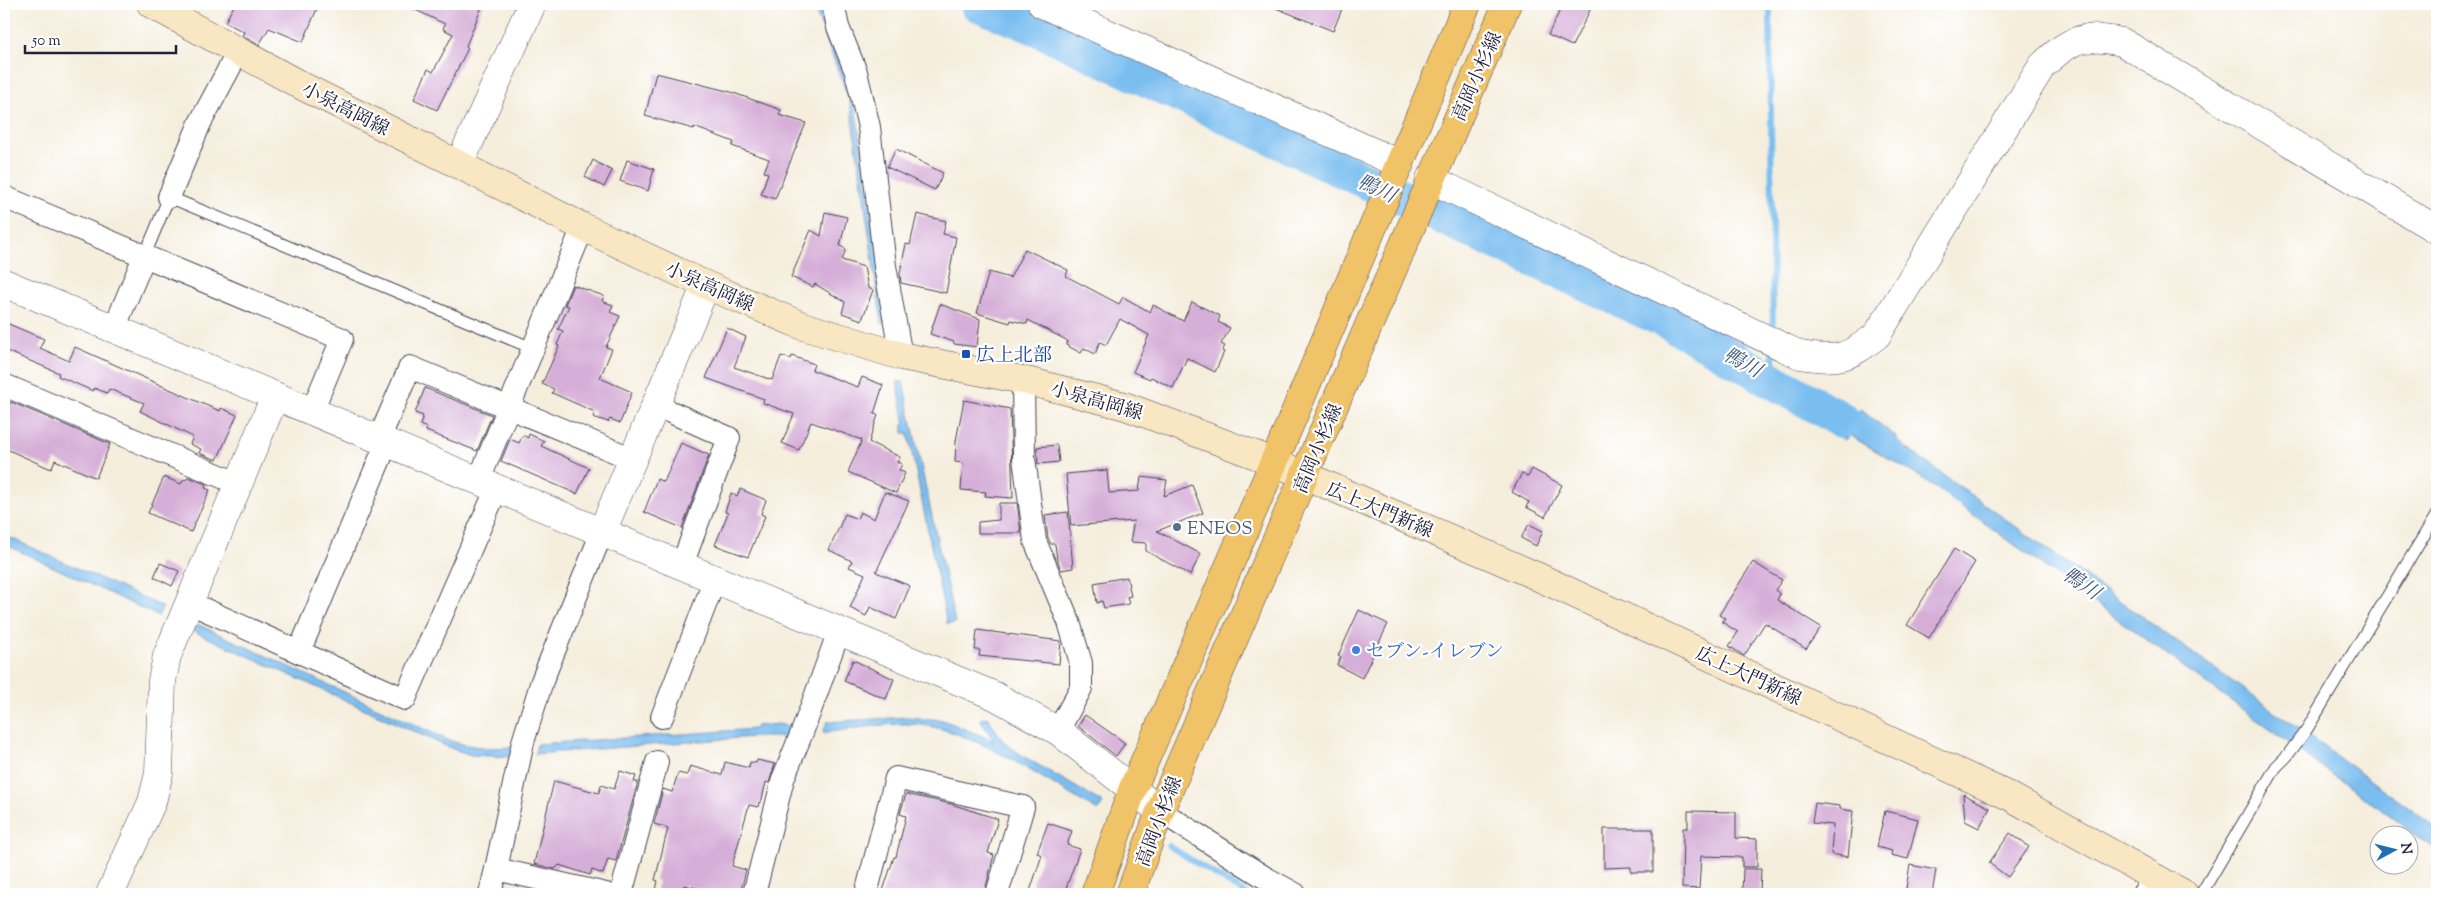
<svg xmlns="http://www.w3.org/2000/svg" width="2441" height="898" viewBox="0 0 2441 898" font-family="'Sorts Mill Goudy','Noto Serif JP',serif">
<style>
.water{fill:#7abef0;stroke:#4e7096}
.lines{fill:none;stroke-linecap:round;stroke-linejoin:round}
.stream{stroke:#7abef0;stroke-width:6}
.river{stroke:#7abef0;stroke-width:36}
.building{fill:#d6afd8}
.service-casing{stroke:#424153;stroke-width:13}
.minor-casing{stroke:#424153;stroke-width:24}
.tertiary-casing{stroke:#424153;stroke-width:29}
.secondary-casing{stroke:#424153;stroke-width:29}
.primary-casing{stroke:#424153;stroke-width:29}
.service{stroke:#fff;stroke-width:11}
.minor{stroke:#fff;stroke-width:22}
.tertiary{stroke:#fff;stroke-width:28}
.secondary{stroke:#f9e7c3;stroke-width:28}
.primary{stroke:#f0c369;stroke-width:28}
.transit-dot{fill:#1a4fb4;stroke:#fff;stroke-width:2}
.service-dot{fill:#5c6f8a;stroke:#fff;stroke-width:2}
.shop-dot{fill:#3f7fe0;stroke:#fff;stroke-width:2}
.labels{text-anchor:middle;stroke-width:4.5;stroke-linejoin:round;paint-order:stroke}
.street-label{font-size:19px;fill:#22223b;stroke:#fff}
.transit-label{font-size:19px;fill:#164399;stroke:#fff;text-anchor:start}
.service-label{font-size:19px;fill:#4e5e75;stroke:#fff;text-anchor:start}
.shop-label{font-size:19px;fill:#366cbe;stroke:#fff;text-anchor:start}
.water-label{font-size:20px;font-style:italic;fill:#41597a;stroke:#fff}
</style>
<rect width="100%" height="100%" fill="#fff"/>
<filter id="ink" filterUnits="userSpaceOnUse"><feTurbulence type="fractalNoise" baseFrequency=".02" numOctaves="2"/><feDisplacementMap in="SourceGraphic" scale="10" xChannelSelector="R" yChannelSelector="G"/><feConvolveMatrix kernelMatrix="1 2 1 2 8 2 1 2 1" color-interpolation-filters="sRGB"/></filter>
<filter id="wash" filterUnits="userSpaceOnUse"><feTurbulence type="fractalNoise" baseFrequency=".0096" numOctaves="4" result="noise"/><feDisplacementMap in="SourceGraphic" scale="20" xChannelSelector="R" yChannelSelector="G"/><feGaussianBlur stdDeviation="1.12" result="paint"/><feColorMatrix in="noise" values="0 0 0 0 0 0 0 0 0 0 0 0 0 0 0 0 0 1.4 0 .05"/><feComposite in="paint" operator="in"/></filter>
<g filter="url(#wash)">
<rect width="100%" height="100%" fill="#f5eedd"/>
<!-- water -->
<g class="water">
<polygon points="813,4 820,4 855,105 888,323 882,324 850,102"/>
<polygon points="897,381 903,382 955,623 947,624 908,433 903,433 903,425 905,424"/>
<polygon points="1806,387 1854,417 1860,409 1895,436 1897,441 1913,453 2437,828 2437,850 1925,480 1849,435 1845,440 1841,438 1843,432 1796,403"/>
<polygon points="4,535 163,607 158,616 4,544"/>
<path d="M197 624 448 740C470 747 488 749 511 747L512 757 471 755 448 747 193 631Z"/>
<path d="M907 717 943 720 994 741 980 719 987 717 1004 742 1023 756 1103 803 1098 811C1049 783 983 736 929 726 895 720 857 729 823 733L827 722Z"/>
<polygon points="779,724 790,727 787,737 753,737 535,754 537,744 754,729 756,726"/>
</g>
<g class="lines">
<!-- stream -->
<g class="stream">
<polyline points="1770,4 1773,335"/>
<polyline points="1773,350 1774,379"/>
<polyline points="1169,846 1246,894"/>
</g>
<!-- river -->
<polyline class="river" points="978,4 1026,23 1671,323 1842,420"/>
</g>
<g id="blocks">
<!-- building -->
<g class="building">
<polygon points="235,4 319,4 303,42 269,28 259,45 242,36 244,32 225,22"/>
<polygon points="403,4 483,4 466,46 468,48 437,110 414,99 428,69 433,72 453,34 443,29 445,24"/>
<polygon points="1266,4 1344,4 1333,31"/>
<polygon points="1563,4 1593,4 1572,46 1548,35"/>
<polygon points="656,73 731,92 781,110 779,115 806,123 775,199 761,194 768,173 764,172 769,159 732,146 734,142 694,127 694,129 645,116"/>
<polygon points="896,149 943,173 935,190 887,167"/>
<polygon points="593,160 612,171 604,187 585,177"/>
<polygon points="627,160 654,169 648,191 620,181"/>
<polygon points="825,212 847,217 840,246 846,249 842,260 864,267 868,288 873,290 862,320 842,313 845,302 815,284 813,287 791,277 811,230 821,236"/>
<polygon points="917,214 946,221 943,234 956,237 946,293 901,283 900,273 906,244 910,245"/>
<polygon points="1025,249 1068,270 1066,276 1119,304 1123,297 1150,312 1153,305 1183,321 1192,302 1220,316 1218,322 1230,328 1221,344 1225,346 1222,351 1224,352 1215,372 1187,358 1173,388 1151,377 1150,379 1133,372 1149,335 1120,319 1106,345 1100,342 1095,354 1084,348 1081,353 1066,345 1068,341 1028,320 1027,324 1011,320 1010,323 977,313 989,272 1010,278"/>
<polygon points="573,285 604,296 602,301 613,305 610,312 620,316 606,347 612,349 600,378 632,392 620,423 610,419 608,422 593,417 595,412 552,393 554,389 542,384 559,346 557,345 563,331 558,329 569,306 565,305"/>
<polygon points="940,304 980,319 977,347 954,344 954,342 930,334"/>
<polygon points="4,322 44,339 40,348 69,361 75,347 203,404 220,411 221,408 237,415 217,460 199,453 201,449 190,444 193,437 140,411 144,403 109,389 107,393 94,388 93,391 58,376 59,373 4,350"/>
<polygon points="727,328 746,337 734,367 772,380 781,356 791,359 792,356 814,364 812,370 858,387 862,377 883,385 874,414 878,415 869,442 900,457 897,462 902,464 899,470 905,473 896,493 848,472 862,440 811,422 799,450 782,443 794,414 763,403 764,399 706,378"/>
<polygon points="425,388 492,415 477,451 426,431 427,428 420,425 423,416 415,413"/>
<polygon points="964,400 1010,409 1013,498 985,496 986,492 961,490 963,463 955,462 956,441"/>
<polygon points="11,402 110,444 96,478 55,460 51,469 4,448 4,403 9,405"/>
<polygon points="529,434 544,441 541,446 589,468 577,494 501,461 510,439 519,443 523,435 528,438"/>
<polygon points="681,443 709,455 682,528 644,512 657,479 664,482"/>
<polygon points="1057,445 1059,462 1038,464 1037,447"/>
<polygon points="1532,469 1562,485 1545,517 1526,507 1529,502 1512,492 1522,473 1528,477"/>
<polygon points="1107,470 1109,493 1139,491 1141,477 1167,480 1164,496 1192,485 1203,513 1157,531 1201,554 1190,575 1146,551 1146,543 1130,542 1134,521 1071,526 1066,474"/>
<polygon points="164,477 181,484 184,479 186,480 188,477 206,484 205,488 210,490 191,532 148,513"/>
<polygon points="740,489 766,500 761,514 765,516 748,557 715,545 728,513 725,512 731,493 737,496"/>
<polygon points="885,492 909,501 876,572 910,586 896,619 870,607 866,616 850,608 865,574 849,567 852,561 829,550 845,514 857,519 860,512 874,519"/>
<polygon points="999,503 1017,503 1021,533 978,533 978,522 999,520"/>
<polygon points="1068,512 1073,568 1061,570 1057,559 1055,544 1051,544 1048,538 1045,515"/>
<polygon points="1529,524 1543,531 1536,546 1521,538"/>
<polygon points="1954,549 1975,562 1929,638 1907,625"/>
<polygon points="1753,562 1782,580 1775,590 1780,594 1777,600 1821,627 1806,649 1765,623 1744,656 1729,646 1738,632 1722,622 1725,618 1719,615"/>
<polygon points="160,563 179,571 172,586 154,577"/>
<polygon points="1127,577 1131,596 1127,597 1129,604 1104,608 1102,601 1097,603 1094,583"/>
<polygon points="1359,610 1388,624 1362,678 1337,665 1341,657 1338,656"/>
<polygon points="977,630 1061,641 1059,664 979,656 980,650 975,650"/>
<polygon points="853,660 894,679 886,699 844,681"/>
<polygon points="1085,715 1125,743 1116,756 1078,726"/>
<polygon points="757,760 775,764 769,783 766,782 761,803 759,802 758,807 749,805 732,866 746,870 740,894 714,894 715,892 684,885 682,894 655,894 658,881 655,880 668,828 654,824 663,789 672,792 678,773 687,775 690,766 722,775 725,762 749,768 750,762 756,763"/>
<polygon points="620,771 636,776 634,782 638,782 616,861 608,859 603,874 592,870 590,875 559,865 555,869 534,864 554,781 599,793 601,785 614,789"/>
<polygon points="906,794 951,804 998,819 988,853 994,855 984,894 882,894 894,857 896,857 906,816 900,814"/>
<polygon points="1963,794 1990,808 1979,828 1965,821"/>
<polygon points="1815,803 1840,806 1840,809 1853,811 1848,857 1831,854 1833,825 1812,823"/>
<polygon points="1688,811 1736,812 1736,838 1757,839 1757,867 1742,867 1742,857 1701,856 1699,889 1682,888 1683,828 1688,828"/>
<polygon points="1885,811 1918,819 1908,859 1891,855 1892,851 1877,847"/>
<polygon points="1048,823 1072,831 1067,845 1080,849 1064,894 1029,894 1042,855 1037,853"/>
<polygon points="1604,829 1653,829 1653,872 1631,872 1631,867 1604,868"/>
<polygon points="2010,833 2029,847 2008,877 1989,863"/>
<polygon points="1910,865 1936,870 1932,894 1905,894"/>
<polygon points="1743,869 1761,869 1760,894 1742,894"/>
<polygon points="527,890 548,894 526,894"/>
</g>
</g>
</g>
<g filter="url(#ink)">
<use href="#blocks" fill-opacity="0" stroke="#424153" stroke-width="1"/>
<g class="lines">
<!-- service casing -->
<g class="service-casing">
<g id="service">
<polyline points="144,257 169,197 532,348"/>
<polyline points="2201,894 2276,767 2287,756 2307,729 2437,514"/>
</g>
</g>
<!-- minor casing -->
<g class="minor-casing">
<g id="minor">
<polyline points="833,4 838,27 856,72 869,127 885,266 901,356"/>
<polyline points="4,197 342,339 312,411"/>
<polyline points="169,197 200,123 239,50"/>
<polyline points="114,329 144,257"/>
<polyline points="1023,380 1024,458 1035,541 1069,622 1081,663 1081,688 1058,731"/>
<polyline points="4,385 239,484"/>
<polyline points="655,405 729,438 682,565"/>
<polyline points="379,439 410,367 633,459"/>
<polyline points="387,442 299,652 405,699 497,488"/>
<polyline points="479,480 583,227"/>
<polyline points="188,602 299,652"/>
<polyline points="662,717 715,579"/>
<polyline points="1160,811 1264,877 1295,894"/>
<polyline points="496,869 523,742 542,681 602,532"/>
<polyline points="490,894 496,869 606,894"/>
<polyline points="621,894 657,762"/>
<polyline points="754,894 783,779 803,730 839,631"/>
<polyline points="866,894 896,778 1023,807 997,894"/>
<polyline points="2143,894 2155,877"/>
</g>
</g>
<!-- tertiary casing -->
<g class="tertiary-casing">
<g id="tertiary">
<polyline points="1042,4 1400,164"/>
<polyline points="459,165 532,4"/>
<path d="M1430 179 1800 355C1838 361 1847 359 1877 335L2042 66C2072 38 2081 34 2122 42L2437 230"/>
<polyline points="4,283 995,696 1058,731 1160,811"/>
<polyline points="602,532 706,285"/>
<polyline points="110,894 152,802 159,773 162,681 167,656 275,396"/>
</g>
</g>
<!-- secondary casing -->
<g class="secondary-casing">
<polyline id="secondary" points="151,4 304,87 583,227 706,285 803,326 901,356 1023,380 1125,406 1274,462 1534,575 2011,797 2184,894"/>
</g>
<!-- primary casing -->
<g class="primary-casing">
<g id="primary">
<polyline points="1095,894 1133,788 1274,462 1467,4"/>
<polyline points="1130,894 1160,811 1507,4"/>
</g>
</g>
<!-- service -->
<use href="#service" class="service"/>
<!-- minor -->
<use href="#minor" class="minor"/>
<!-- tertiary -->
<use href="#tertiary" class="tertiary"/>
<!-- secondary -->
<use href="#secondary" class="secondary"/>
<!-- primary -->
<use href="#primary" class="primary"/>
</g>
</g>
<!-- markers -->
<rect class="transit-dot" x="961" y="349" width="10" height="10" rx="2.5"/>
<circle class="service-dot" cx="1177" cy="527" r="5"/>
<circle class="shop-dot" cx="1356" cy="650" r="5"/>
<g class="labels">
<!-- street labels -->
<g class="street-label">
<text transform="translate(1476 76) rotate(-66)" y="7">高岡小杉線</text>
<text transform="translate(346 108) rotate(27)" y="7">小泉高岡線</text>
<text transform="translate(710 286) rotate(24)" y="7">小泉高岡線</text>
<text transform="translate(1097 400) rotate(16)" y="7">小泉高岡線</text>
<text transform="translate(1317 448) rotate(-67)" y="7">高岡小杉線</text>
<text transform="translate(1380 509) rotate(23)" y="7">広上大門新線</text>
<text transform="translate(1749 675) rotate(25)" y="7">広上大門新線</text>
<text transform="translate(1158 821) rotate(-69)" y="7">高岡小杉線</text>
</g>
<!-- transit labels -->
<g class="transit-label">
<text x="976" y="361">広上北部</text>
</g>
<!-- service labels -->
<g class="service-label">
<text x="1187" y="534">ENEOS</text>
</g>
<!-- shop labels -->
<g class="shop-label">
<text x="1366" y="657">セブン-イレブン</text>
</g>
<!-- water labels -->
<g class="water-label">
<text transform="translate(1377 188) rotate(25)" y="7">鴨川</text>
<text transform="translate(1743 362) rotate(29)" y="7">鴨川</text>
<text transform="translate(2082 583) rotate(35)" y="7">鴨川</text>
</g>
</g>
<!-- margin -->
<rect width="2441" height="898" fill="none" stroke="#fff" stroke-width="20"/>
<!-- north arrow -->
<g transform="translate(2394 850) rotate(83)"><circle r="24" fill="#ffffff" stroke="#a7a7b1"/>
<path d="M0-4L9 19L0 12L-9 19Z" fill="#1f6fb2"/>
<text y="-8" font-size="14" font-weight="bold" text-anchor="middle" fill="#22223b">N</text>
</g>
<!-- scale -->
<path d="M25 45v8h151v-8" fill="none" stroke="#22223b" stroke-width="2.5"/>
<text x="32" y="45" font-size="15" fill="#22223b" stroke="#ffffff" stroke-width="4" paint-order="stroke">50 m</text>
</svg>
